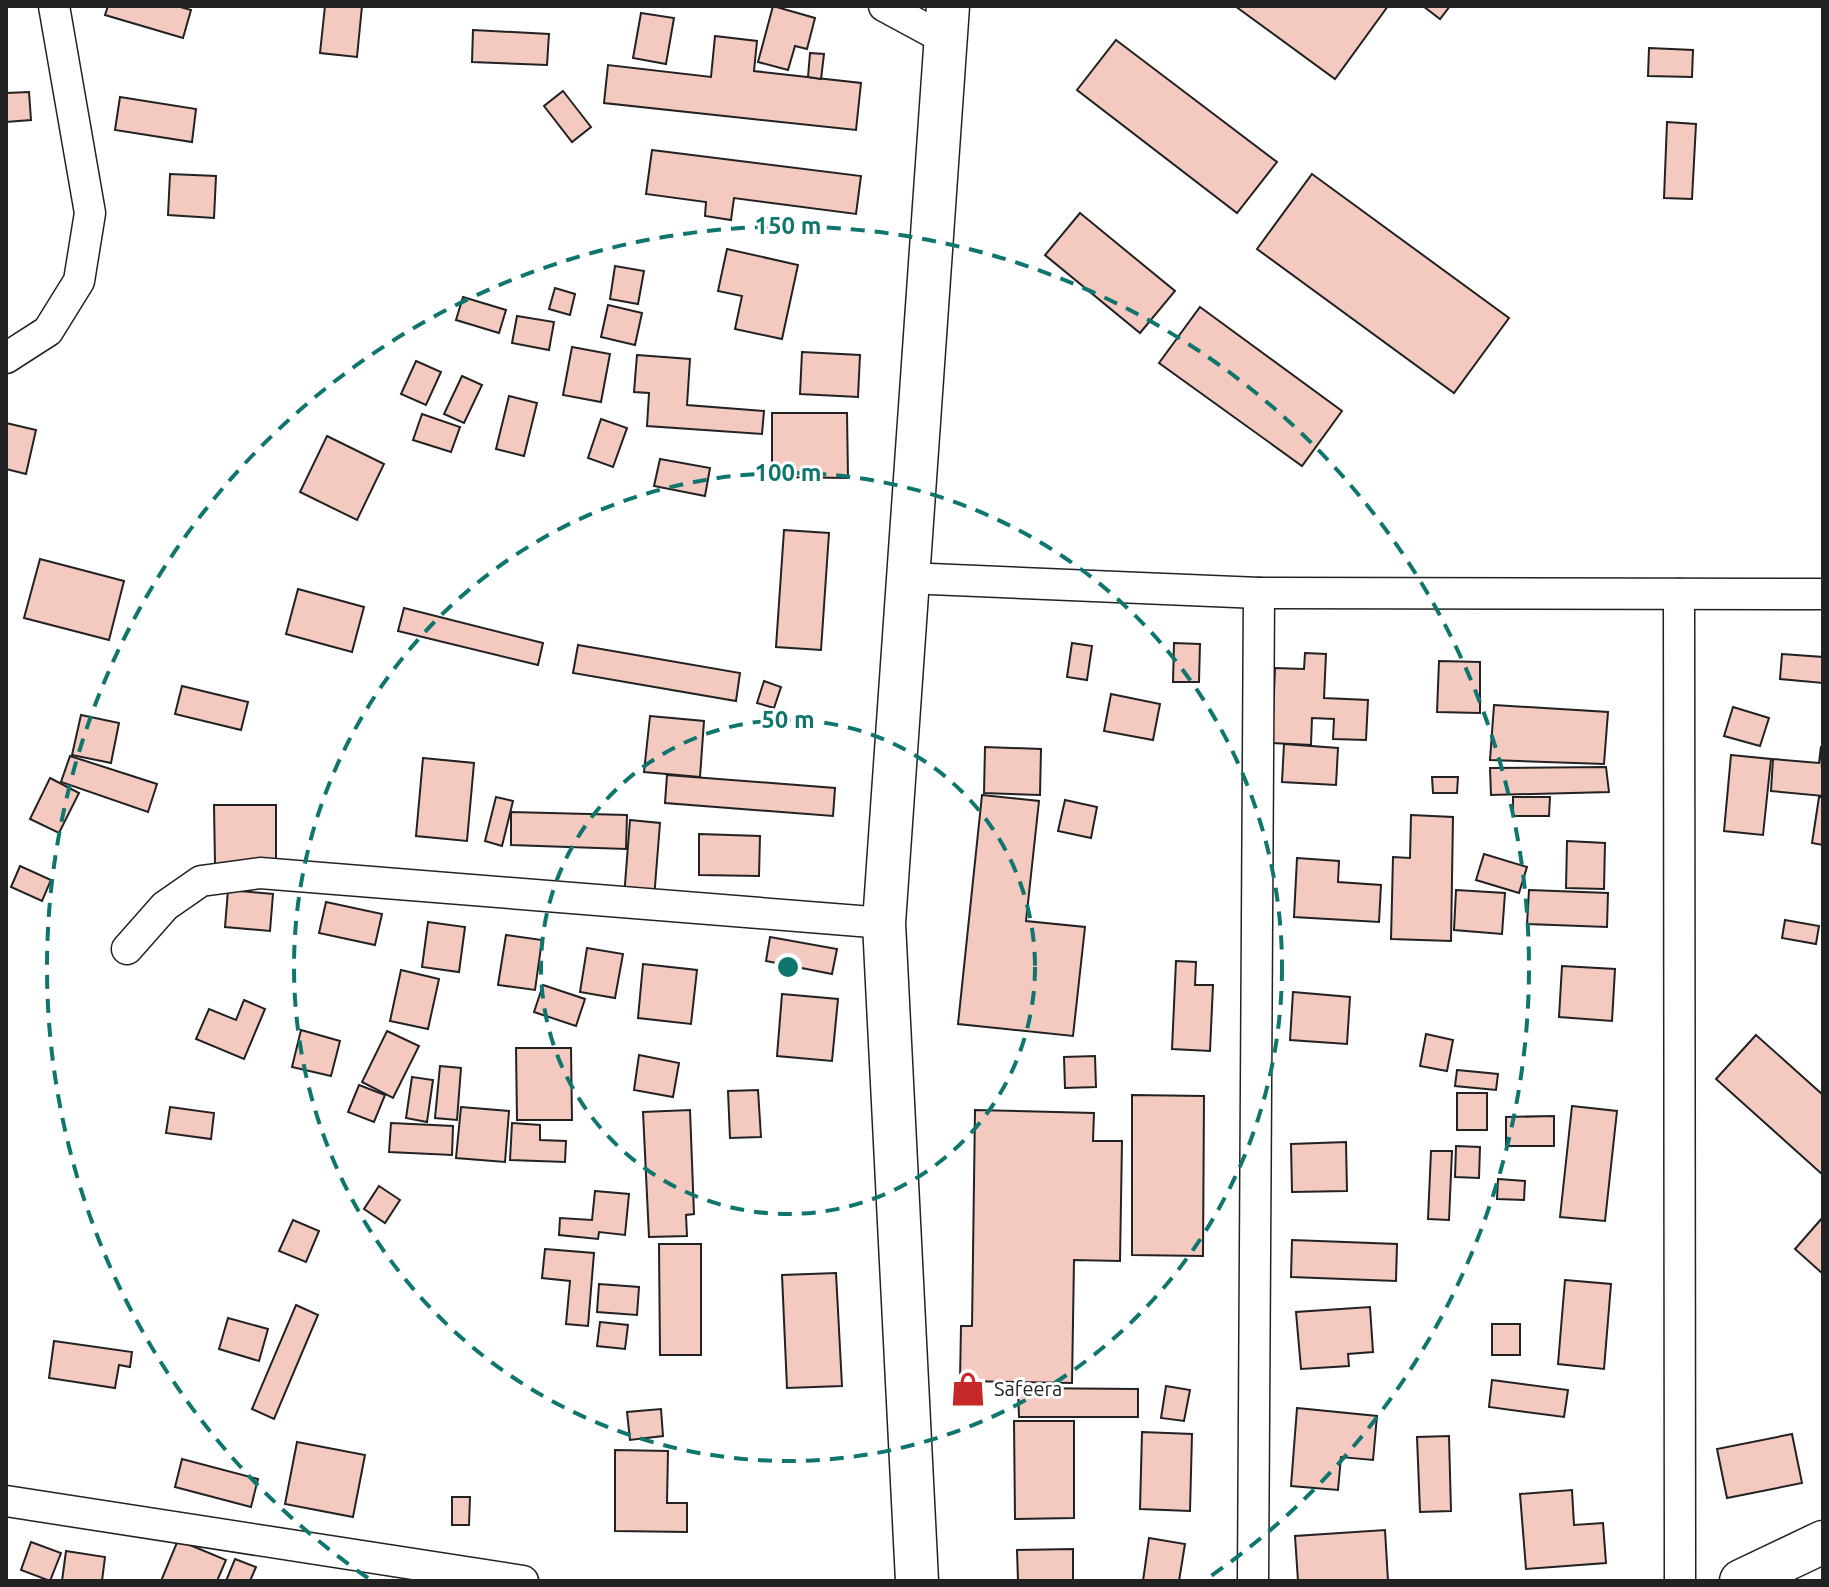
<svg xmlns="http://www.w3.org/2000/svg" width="1829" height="1587" viewBox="0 0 1829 1587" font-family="Ubuntu,sans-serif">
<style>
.building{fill:#f3c9c0;stroke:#222;stroke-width:2}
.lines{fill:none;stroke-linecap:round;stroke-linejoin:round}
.street-casing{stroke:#222;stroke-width:33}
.secondary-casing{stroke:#222;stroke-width:45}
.street{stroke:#fff;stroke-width:30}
.secondary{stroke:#fff;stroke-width:42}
.ring{fill:none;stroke:#0f766e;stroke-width:4;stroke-dasharray:14 10}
.labels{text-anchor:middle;stroke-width:6;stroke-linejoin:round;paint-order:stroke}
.poi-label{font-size:20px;fill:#222;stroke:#fff;text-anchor:start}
.centre{fill:#0f766e;stroke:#fff;stroke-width:4}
.ring-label{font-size:24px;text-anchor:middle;font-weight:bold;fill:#0f766e;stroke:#fff;stroke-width:6;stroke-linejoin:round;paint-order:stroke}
</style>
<rect width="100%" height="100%" fill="#fff"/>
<!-- building -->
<g class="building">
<polygon points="108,6 177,6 191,10 183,38 105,15"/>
<polygon points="325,6 362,6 357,57 320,53"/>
<polygon points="773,6 815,18 807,49 795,46 788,70 758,62"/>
<polygon points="1235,6 1388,6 1335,79"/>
<polygon points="1423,6 1450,6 1440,19"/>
<polygon points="641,13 674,18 666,64 633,58"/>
<polygon points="473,30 549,34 547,65 472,62"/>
<polygon points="715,36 757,41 754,71 861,83 856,130 604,103 608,65 711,77"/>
<polygon points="1116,40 1277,162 1237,213 1077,90"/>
<polygon points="1649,48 1693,50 1692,77 1648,76"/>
<polygon points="810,53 824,54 821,79 808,77"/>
<polygon points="563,91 591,127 572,142 544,106"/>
<polygon points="29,92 31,120 6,122 6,93"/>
<polygon points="120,97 196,109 192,142 115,130"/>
<polygon points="1667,122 1696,124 1692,199 1664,198"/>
<polygon points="652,150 861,176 856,214 734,198 731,220 705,216 706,202 646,194"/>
<polygon points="170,174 216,176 214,218 168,215"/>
<polygon points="1312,174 1509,318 1454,393 1257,249"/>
<polygon points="1080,213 1175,291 1140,333 1045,255"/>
<polygon points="727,249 798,265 782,339 735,329 742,296 718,291"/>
<polygon points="615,266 644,271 638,304 610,299"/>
<polygon points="555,288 575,294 570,315 549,309"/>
<polygon points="463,297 506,310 499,333 456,320"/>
<polygon points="608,305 642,313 635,345 601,337"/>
<polygon points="1200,307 1342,411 1302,466 1159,363"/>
<polygon points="517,316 554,322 549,350 512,343"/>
<polygon points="572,347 610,354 601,402 563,395"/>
<polygon points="802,352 860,355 858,397 800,394"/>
<polygon points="637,355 690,359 687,405 764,411 762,434 647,426 649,393 634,392"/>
<polygon points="416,361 441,372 426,405 401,394"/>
<polygon points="462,376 482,385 464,423 444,414"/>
<polygon points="509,396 537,403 524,456 496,449"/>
<polygon points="772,413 847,413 848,478 772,477"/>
<polygon points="422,414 460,427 451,452 413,440"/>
<polygon points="601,419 627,428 613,467 588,458"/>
<polygon points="6,423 36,430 26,474 6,469"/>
<polygon points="327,436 384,464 357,520 300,492"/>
<polygon points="660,459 710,468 705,496 654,486"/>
<polygon points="784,530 829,533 821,650 776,647"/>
<polygon points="40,559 124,581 109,640 24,618"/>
<polygon points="298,589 364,607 352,652 286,634"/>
<polygon points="404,608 543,643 538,665 398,631"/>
<polygon points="1072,643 1092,646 1087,680 1067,677"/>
<polygon points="1174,643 1200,644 1199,682 1173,682"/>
<polygon points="578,645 740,673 736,701 573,673"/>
<polygon points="1305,653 1326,654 1324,698 1368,700 1366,740 1333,739 1334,719 1312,718 1311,745 1272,743 1275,668 1304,669"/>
<polygon points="1782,654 1823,657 1823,683 1780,679"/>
<polygon points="1439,661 1480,662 1480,713 1437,712"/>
<polygon points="764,681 781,687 774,708 757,703"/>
<polygon points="182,686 248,702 241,730 175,714"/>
<polygon points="1111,694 1160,704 1153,740 1104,731"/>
<polygon points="1494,705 1608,712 1604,764 1490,760"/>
<polygon points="1733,707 1769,718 1760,746 1724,736"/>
<polygon points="81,715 119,723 111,763 72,755"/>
<polygon points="650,716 704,721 700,777 644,772"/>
<polygon points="1284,744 1338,748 1336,785 1282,782"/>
<polygon points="1821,746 1823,796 1771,791 1773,759 1819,763"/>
<polygon points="985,747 1041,749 1040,795 984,793"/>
<polygon points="1731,755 1771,759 1763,835 1724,831"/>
<polygon points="70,756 157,784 148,812 61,782"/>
<polygon points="423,758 474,763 467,841 416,836"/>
<polygon points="1606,767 1609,792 1491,795 1490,768"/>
<polygon points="667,775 835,788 833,816 665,803"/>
<polygon points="1432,777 1458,777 1457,793 1433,793"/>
<polygon points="50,778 79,793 59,833 30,819"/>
<polygon points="982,795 1039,801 1026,921 1085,927 1073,1036 958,1024"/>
<polygon points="496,797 513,801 502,846 485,841"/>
<polygon points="1513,797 1550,797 1549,816 1513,816"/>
<polygon points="1819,797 1823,797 1823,845 1812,843"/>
<polygon points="1065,800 1097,807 1091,838 1058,831"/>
<polygon points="214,805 276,805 276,863 215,864"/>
<polygon points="511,812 627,815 626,849 511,845"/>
<polygon points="1411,815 1453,817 1451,941 1391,939 1393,857 1410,858"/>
<polygon points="630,820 660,823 654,899 624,897"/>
<polygon points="699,834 760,836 759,876 699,875"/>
<polygon points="1567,841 1605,843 1604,889 1566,888"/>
<polygon points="1484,854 1527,867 1519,893 1476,880"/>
<polygon points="1297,858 1339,861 1338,882 1381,885 1379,922 1294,917"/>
<polygon points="20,866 51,880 42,901 11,887"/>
<polygon points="228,890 273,894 270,931 225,927"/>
<polygon points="1456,890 1505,893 1502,934 1454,930"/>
<polygon points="1529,890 1608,893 1607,927 1527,924"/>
<polygon points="326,902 382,914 375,945 319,933"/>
<polygon points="1785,920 1819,926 1816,944 1782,938"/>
<polygon points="428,922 465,927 459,972 422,967"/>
<polygon points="506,935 542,940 535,990 498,985"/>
<polygon points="770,937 837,949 832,974 766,961"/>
<polygon points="587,948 623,954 615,998 580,992"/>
<polygon points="1176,961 1196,962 1195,985 1213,985 1210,1051 1172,1049"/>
<polygon points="643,964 697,970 691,1024 638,1018"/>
<polygon points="1562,966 1615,969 1612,1021 1559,1017"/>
<polygon points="401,970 439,979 428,1029 390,1021"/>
<polygon points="543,985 585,999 576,1026 534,1012"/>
<polygon points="1293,992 1350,997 1347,1044 1290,1040"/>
<polygon points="782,994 838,999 832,1061 777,1056"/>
<polygon points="244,1000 265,1009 244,1059 196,1039 209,1009 236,1020"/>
<polygon points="301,1030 340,1041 331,1076 292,1067"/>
<polygon points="387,1031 419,1046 393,1098 362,1082"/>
<polygon points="1426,1034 1453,1040 1447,1071 1420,1066"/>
<polygon points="1756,1035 1823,1095 1823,1175 1716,1079"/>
<polygon points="516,1048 571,1048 572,1120 517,1120"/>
<polygon points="639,1055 679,1063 673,1097 634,1090"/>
<polygon points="1095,1056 1096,1087 1065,1088 1064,1057"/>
<polygon points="440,1066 461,1068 457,1120 435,1118"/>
<polygon points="1457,1070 1498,1074 1496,1090 1455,1086"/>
<polygon points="412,1077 433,1080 427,1122 406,1118"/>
<polygon points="359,1085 385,1095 374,1122 348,1112"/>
<polygon points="758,1090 761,1137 730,1138 728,1091"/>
<rect x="1457" y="1093" width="30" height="37"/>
<polygon points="1132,1095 1204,1096 1203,1256 1132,1255"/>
<polygon points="1572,1106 1617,1111 1605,1221 1560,1217"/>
<polygon points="170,1107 214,1113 211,1139 166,1133"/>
<polygon points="461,1107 509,1111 505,1162 456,1158"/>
<polygon points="690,1110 694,1214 686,1215 687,1236 649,1237 643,1112"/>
<polygon points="975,1110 1094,1113 1093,1141 1122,1141 1120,1261 1074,1260 1072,1383 960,1381 961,1326 972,1326"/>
<polygon points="1554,1116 1554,1146 1506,1146 1506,1117"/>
<polygon points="391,1123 453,1126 452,1155 389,1152"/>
<polygon points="512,1123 540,1125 540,1140 566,1141 565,1162 510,1160"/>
<polygon points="1346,1142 1347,1191 1292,1192 1291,1144"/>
<polygon points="1456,1146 1480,1147 1479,1178 1455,1177"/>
<polygon points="1431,1151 1452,1151 1449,1220 1428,1219"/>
<polygon points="1498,1179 1525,1181 1524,1200 1497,1199"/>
<polygon points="379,1186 400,1200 385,1223 364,1209"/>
<polygon points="595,1191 629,1194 625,1235 599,1232 598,1239 559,1235 560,1218 592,1220"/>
<polygon points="1823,1217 1823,1274 1795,1249"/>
<polygon points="293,1220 319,1231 306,1262 279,1251"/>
<polygon points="1292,1240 1397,1244 1396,1281 1291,1277"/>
<polygon points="659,1244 701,1244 701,1355 660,1355"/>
<polygon points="545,1249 594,1253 588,1326 566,1324 570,1281 542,1278"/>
<polygon points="836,1273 842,1386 787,1388 782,1275"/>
<polygon points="1565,1280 1611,1284 1604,1369 1558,1364"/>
<polygon points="599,1284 639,1287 637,1315 597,1312"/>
<polygon points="296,1305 318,1315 274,1419 252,1409"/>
<polygon points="1370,1307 1373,1352 1348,1354 1349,1366 1301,1369 1296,1312"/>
<polygon points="228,1318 268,1329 259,1361 219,1349"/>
<polygon points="600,1322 628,1325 625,1349 597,1346"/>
<rect x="1492" y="1324" width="28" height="31"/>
<polygon points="54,1341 132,1352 130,1367 119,1365 115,1388 49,1378"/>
<polygon points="1492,1380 1568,1390 1564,1417 1489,1407"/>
<polygon points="1166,1386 1190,1390 1184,1421 1161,1418"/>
<polygon points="1018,1388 1138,1389 1138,1417 1019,1417"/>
<polygon points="1297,1408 1377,1416 1373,1460 1341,1457 1338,1490 1291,1486"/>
<polygon points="661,1409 663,1436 630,1440 627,1412"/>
<polygon points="1014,1421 1074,1421 1074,1518 1015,1519"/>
<polygon points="1142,1432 1192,1434 1190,1511 1140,1509"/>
<polygon points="1792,1434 1802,1483 1727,1498 1717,1449"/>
<polygon points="1449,1436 1451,1511 1420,1512 1417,1437"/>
<polygon points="297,1442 365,1455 353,1517 285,1504"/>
<polygon points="615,1450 668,1451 667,1503 687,1503 687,1532 615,1531"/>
<polygon points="182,1459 258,1479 251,1507 175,1487"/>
<polygon points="1572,1490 1574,1525 1603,1523 1606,1563 1526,1569 1520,1494"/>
<polygon points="452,1497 470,1497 469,1525 452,1525"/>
<polygon points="1385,1530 1388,1581 1298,1581 1295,1536"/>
<polygon points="1149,1538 1185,1544 1179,1581 1143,1581"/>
<polygon points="178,1540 226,1560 217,1581 161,1581"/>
<polygon points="31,1542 61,1553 50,1581 21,1570"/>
<polygon points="1073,1549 1073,1581 1018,1581 1017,1550"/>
<polygon points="66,1551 105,1557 102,1581 62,1581"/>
<polygon points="235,1559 256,1567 250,1581 226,1581"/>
</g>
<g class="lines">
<!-- street casing -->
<g class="street-casing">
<g id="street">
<polyline points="884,6 945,39"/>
<polyline points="6,358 48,331 79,281 90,213 54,6"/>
<polyline points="907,578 1259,593 1823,594"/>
<polyline points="1679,594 1680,1581"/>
<polyline points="127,949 165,906 201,881 260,873 884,923"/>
<polyline points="6,1501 523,1581"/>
<polyline points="1253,1581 1259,593"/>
</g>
</g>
<!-- secondary casing -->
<g class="secondary-casing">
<g id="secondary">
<polyline points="917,1581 884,923 948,6"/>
<polyline points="1741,1581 1823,1542"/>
</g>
</g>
<!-- street -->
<use href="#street" class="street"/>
<!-- secondary -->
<use href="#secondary" class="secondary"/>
</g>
<!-- distance rings -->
<g class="ring">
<circle cx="788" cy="967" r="247"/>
<circle cx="788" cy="967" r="494"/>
<path d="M368 1578A741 741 0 1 1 1208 1578"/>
</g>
<!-- icons -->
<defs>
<g id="shop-bare" transform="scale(2.76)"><path d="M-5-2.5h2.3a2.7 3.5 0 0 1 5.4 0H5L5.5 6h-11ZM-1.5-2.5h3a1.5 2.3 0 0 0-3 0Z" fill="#c62828" stroke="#fff" stroke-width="2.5" paint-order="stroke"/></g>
</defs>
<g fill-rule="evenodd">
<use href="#shop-bare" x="968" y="1389"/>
</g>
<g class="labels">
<!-- poi labels -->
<g class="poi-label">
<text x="994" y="1396">Safeera</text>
</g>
</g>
<circle cx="788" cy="967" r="12" class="centre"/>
<g class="ring-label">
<text x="788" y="234">150 m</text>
<text x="788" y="481">100 m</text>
<text x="788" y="728">50 m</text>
</g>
<!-- border -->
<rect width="1829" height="1587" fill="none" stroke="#222222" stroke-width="16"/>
</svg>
